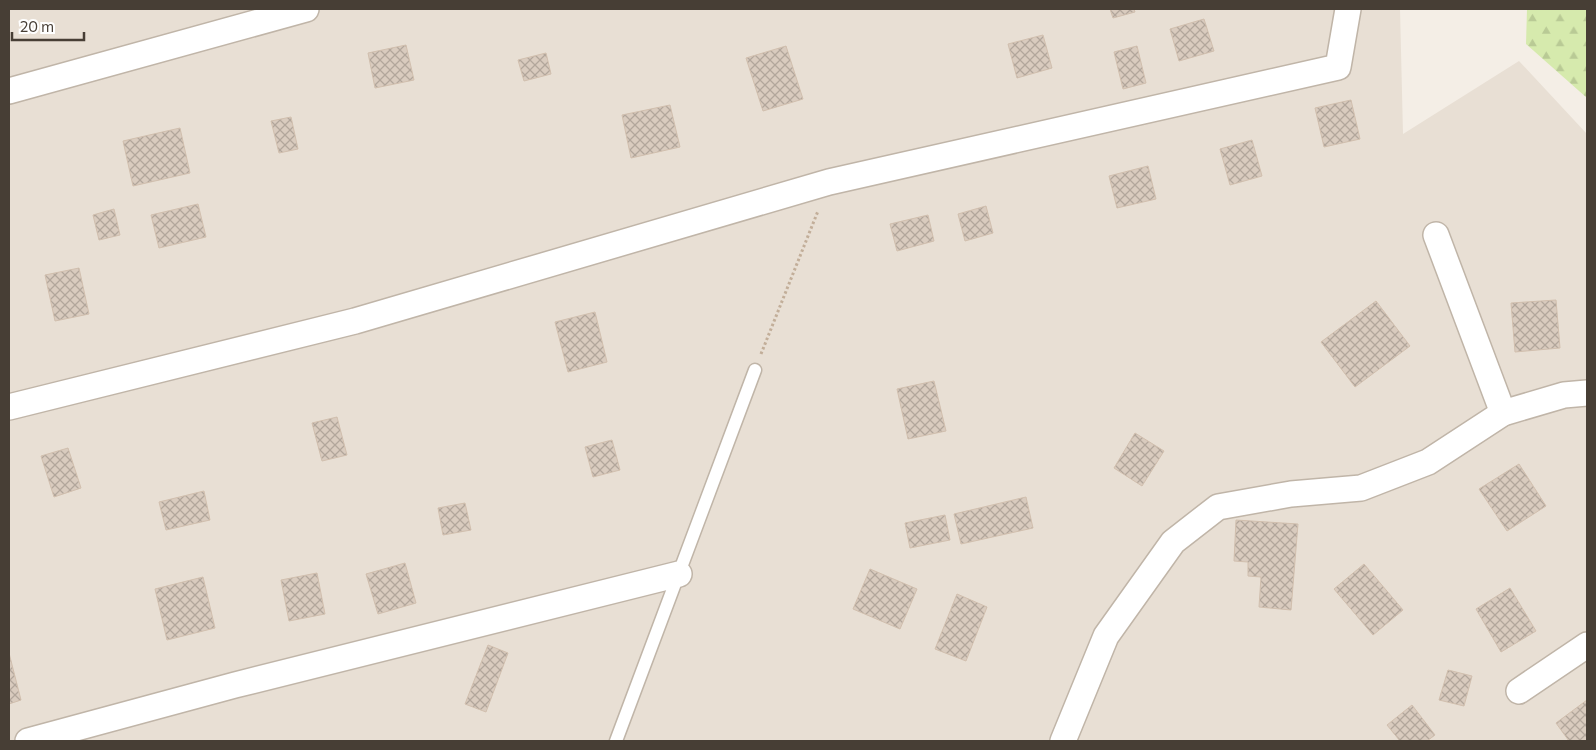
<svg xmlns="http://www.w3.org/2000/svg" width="1596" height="750" viewBox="0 0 1596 750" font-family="Commissioner,sans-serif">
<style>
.residential{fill:#e8dfd4}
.forest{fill:url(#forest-firs)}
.building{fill:url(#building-cross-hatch);stroke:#d1bfae}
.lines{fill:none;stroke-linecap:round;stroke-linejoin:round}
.service-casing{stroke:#c0b5a8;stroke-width:15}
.minor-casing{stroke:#c0b5a8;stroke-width:28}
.path{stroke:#c2ae99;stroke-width:3;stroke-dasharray:2.5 2.5;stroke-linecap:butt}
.service{stroke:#fff;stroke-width:12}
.minor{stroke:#fff;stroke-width:25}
</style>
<defs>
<pattern id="forest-firs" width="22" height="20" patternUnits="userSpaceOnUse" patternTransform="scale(1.25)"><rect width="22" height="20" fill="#d6eaad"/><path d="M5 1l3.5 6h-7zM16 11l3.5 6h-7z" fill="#b9ca95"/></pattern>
<pattern id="building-cross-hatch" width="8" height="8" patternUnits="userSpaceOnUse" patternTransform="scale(1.25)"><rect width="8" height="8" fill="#d9cbbe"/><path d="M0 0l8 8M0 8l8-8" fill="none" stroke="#b2a69b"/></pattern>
</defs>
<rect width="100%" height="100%" fill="#f4eee6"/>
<!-- residential -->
<polygon class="residential" points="9,9 1400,9 1403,134 1519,61 1587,134 1587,741 9,741"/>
<!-- forest -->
<polygon class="forest" points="1527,9 1587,9 1587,98 1526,44"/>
<!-- building -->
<g class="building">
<polygon points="1110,9 1134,9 1135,12 1113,18"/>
<polygon points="1204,19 1214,51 1179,61 1170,29"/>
<polygon points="1043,35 1052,68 1017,78 1008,44"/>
<polygon points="406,45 414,80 375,88 368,53"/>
<polygon points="786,46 803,99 763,111 746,58"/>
<polygon points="1137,46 1146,83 1123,89 1114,52"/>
<polygon points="546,53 551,74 524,81 518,60"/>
<polygon points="1351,100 1360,139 1324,147 1315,108"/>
<polygon points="670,105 680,147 631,158 622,115"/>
<polygon points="291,117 298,149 279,153 271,121"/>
<polygon points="180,128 190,173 133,186 123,141"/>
<polygon points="1252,140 1262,176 1230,185 1220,149"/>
<polygon points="1148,166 1156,199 1117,208 1109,176"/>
<polygon points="198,204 206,237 159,248 151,215"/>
<polygon points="986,206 993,233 965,241 958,214"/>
<polygon points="114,209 120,235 99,240 93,215"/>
<polygon points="928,215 934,241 897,251 890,224"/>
<polygon points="79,268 89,314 55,321 45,275"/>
<polygon points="1556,300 1560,348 1515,352 1511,303"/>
<polygon points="1376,301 1410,346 1355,387 1321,342"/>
<polygon points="595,312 607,362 568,372 555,322"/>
<polygon points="934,381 946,431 908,439 897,389"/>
<polygon points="337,417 347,455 322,461 312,423"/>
<polygon points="1135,433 1164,451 1142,486 1114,468"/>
<polygon points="612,440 620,470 593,477 585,447"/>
<polygon points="68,448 81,488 54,497 41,456"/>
<polygon points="1519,464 1546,506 1507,531 1479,489"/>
<polygon points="204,491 210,520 166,530 159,502"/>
<polygon points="1026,497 1033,528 961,544 954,514"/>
<polygon points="465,503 471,530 443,535 438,508"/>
<polygon points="945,515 950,540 910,548 905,523"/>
<polygon points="1236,520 1298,524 1291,610 1259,607 1261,577 1248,576 1248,562 1234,561"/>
<polygon points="405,563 416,603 378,614 366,574"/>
<polygon points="1364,564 1403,610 1373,635 1334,589"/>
<polygon points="870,569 917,589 900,629 853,609"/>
<polygon points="317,573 325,614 289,621 281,580"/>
<polygon points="203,577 215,628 167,640 155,589"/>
<polygon points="1510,588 1536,631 1501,652 1476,609"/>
<polygon points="957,594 987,607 966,661 935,649"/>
<polygon points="488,645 508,653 486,712 465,704"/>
<polygon points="9,653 21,700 9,704"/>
<polygon points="1448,670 1472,676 1464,706 1439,700"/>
<polygon points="1587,700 1587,741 1569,741 1556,723"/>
<polygon points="1412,705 1435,735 1427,741 1400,741 1387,725"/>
</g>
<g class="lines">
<!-- service casing -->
<g class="service-casing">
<polyline id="service" points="616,741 755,370"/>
</g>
<!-- minor casing -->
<g class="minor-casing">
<g id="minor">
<polyline points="9,91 306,9"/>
<polyline points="1436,235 1503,413"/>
<polyline points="9,407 355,321 829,182 1338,67 1348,9"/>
<polyline points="1519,691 1587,645"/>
<polyline points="28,741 235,685 679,574"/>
<polyline points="1063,741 1106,636 1173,542 1218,507 1291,494 1361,488 1428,462 1503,413 1564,395 1587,393"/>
</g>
</g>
<!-- path -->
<polyline class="path" points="761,354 818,211"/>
<!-- service -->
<use href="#service" class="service"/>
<!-- minor -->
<use href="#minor" class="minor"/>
</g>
<!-- border -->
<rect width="1596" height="750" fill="none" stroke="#473e35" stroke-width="20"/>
<!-- scale -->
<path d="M12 32v8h72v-8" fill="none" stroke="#473e35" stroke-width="2.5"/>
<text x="20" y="32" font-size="15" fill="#473e35" stroke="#ffffff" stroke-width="4" paint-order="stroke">20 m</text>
</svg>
